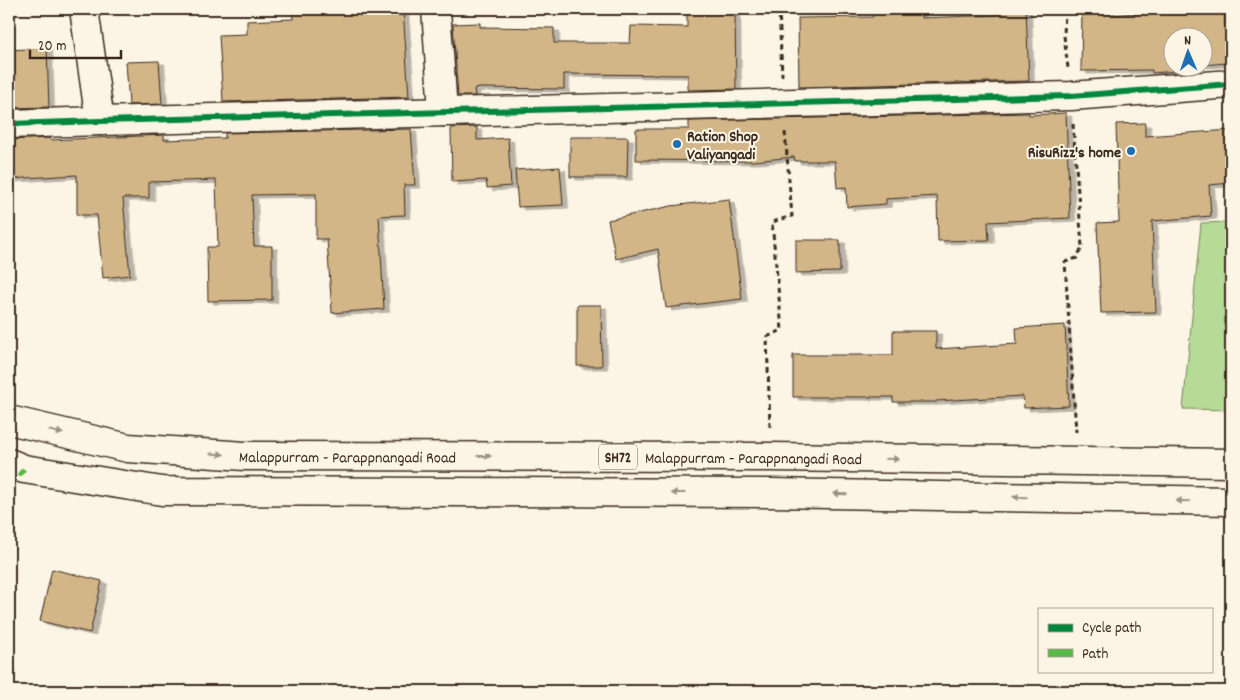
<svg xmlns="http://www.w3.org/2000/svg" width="1240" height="700" viewBox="0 0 1240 700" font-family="Dekko,sans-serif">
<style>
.green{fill:#b5db97;stroke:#78825a}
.building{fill:#d2b687;stroke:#3b2a1e;filter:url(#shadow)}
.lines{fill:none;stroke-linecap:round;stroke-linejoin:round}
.minor-casing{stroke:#3b2a1e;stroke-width:31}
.major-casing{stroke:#3b2a1e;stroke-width:31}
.path{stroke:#3b2a1e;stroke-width:3;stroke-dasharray:5 4;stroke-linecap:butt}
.minor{stroke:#fcf5e5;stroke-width:28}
.major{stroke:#fcf5e5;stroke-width:28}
.quiet{stroke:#58b947;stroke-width:5;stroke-dasharray:10 5;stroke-linecap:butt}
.cycleway-casing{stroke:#fcf5e5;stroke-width:9}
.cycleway{stroke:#00873e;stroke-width:6}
.oneway{fill:#9c9082}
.poi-dot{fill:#1f6fb2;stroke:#fcf5e5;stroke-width:2}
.labels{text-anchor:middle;stroke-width:4;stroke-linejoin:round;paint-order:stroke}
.shield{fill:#fcf5e5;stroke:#75675a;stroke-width:1}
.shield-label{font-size:15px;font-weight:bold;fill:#3b2a1e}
.poi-label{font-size:16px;font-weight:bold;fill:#3b2a1e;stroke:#fcf5e5;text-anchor:start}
.street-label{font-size:16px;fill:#3b2a1e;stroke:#fcf5e5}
</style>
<defs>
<filter id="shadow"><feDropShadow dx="5.5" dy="3" stdDeviation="0" flood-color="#0004"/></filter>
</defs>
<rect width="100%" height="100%" fill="#fcf5e5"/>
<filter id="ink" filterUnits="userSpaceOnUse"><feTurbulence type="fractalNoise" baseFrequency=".02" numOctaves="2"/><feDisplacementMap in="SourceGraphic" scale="10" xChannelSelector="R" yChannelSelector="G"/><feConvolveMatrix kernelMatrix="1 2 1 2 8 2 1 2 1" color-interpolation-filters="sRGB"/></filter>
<g filter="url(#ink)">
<!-- green -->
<polygon class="green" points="1231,222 1231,410 1183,409 1201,223"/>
<!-- building -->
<g class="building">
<polygon points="292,9 403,9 409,97 223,102 219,35 247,34 247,21 293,19"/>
<polygon points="687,9 735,9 736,89 688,90 688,75 564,74 564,89 480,88 474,89 475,96 458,96 453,24 480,23 480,27 554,28 554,43 630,43 631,26 687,27"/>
<polygon points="873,9 921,9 921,18 998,15 998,9 1026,9 1029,81 799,87 798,18 873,17"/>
<polygon points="1082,9 1110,9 1110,15 1190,9 1224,9 1228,63 1202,65 1202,38 1172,38 1172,68 1189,68 1189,70 1152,73 1152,70 1081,71"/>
<polygon points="47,48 49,107 9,108 9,50"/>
<polygon points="159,61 162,104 129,105 126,62"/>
<polygon points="1029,113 1029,115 1066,113 1070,218 988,222 989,240 938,241 937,196 886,199 886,204 847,207 846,187 837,188 835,161 795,161 794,157 754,161 636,160 636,129 689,129 689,121"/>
<polygon points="1145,123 1145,136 1231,130 1231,183 1209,185 1211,216 1152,221 1156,312 1101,313 1097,223 1119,222 1116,124"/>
<polygon points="477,127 477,140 508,138 511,186 487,188 486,180 452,182 451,128"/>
<polygon points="411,129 415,185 404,185 405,215 379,216 384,309 332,313 327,239 316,239 316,194 252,195 254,246 272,246 272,300 208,301 207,247 218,247 216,180 149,182 149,198 123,198 130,275 103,278 97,215 77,215 77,175 9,179 9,140 50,138 50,140 164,135 164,140 225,138 225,133"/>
<polygon points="570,137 628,137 627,177 570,177"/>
<polygon points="560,167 563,205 518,207 515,170"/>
<polygon points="729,199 742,299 666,308 658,249 616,259 608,220 671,206"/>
<polygon points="796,240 840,240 840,272 796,273"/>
<polygon points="577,305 601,305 602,366 577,366"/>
<polygon points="1065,325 1069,406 1024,408 1023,396 936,401 936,402 893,402 893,397 793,397 793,355 893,355 893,331 936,331 936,349 1017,344 1016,328"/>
<polygon points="52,569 102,581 90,633 40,621"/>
</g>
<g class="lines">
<!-- minor casing -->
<g class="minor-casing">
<g id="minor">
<polyline points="84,9 100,121"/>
<polyline points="436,9 443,112"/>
<polyline points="9,124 100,121 1071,96 1231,84"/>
</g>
</g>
<!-- major casing -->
<g class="major-casing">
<g id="major">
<path id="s1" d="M9 420 128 448 245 456 771 457 1231 463"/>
<polyline points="9,463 24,469 162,491 772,493 1231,501"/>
</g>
</g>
<!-- path -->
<g class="path">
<polyline points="779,9 782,76"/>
<polyline points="1065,9 1064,36 1068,68"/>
<polyline points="1073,124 1082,247 1077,258 1065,262 1076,432"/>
<polyline points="770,427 767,337 782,330 772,222 792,216 785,132"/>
</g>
<!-- minor -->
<use href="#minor" class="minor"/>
<!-- major -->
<use href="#major" class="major"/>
<!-- quiet -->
<polyline class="quiet" points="9,487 24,469"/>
<!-- cycleway casing -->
<g class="cycleway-casing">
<polyline id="cycleway" points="9,124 100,121 1071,96 1231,84"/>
</g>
<!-- cycleway -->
<use href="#cycleway" class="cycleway"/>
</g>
<!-- one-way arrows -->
<defs><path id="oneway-solid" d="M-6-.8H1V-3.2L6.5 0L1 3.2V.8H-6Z" transform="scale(1.25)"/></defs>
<g class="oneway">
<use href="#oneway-solid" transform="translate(56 432) rotate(13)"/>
<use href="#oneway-solid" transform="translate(217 454) rotate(4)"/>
<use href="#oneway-solid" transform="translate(484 456)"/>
<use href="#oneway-solid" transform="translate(892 459) rotate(1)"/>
<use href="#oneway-solid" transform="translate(678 493) rotate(-180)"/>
<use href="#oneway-solid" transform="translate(840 494) rotate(-179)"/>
<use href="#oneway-solid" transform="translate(1020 497) rotate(-179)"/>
<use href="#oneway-solid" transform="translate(1183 501) rotate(-179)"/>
</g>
</g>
<!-- markers -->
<g class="poi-dot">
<circle cx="677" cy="144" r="5"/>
<circle cx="1131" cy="151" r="5"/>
</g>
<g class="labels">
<!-- shield labels -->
<rect class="shield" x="599" y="444.5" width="38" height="25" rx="4"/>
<g class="shield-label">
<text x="618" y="462">SH72</text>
</g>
<!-- poi labels -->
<g class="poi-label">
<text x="687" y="141">Ration Shop<tspan x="687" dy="18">Valiyangadi</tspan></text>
<text x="1121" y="157" text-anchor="end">RisuRizz's home</text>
</g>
<!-- street labels -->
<g class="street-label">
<text dy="6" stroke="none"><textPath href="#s1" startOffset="342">Malappurram - Parappnangadi Road</textPath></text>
<text dy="6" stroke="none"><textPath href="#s1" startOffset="748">Malappurram - Parappnangadi Road</textPath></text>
</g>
</g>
<!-- margin -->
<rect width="1240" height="700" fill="none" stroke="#fcf5e5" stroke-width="30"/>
<rect x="15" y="15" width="1210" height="670" fill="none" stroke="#3b2a1e" stroke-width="2" filter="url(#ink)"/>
<!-- legend -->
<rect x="1038" y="608" width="175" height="65" fill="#fcf5e5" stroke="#afa495"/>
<rect x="1048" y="624" width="25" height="8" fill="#00873e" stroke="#afa495"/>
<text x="1082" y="632" font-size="15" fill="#3b2a1e">Cycle path</text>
<rect x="1048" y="649" width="25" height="8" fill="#58b947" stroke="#afa495"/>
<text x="1082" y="658" font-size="15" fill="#3b2a1e">Path</text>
<!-- north arrow -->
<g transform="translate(1188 52) rotate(358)"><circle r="24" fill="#fcf5e5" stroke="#afa495"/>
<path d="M0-4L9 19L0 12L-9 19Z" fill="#1f6fb2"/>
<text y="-8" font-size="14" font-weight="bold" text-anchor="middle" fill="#3b2a1e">N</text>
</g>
<!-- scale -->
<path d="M30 50v8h91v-8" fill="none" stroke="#3b2a1e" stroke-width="2.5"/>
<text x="38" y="50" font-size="15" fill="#3b2a1e" stroke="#fcf5e5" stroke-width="4" paint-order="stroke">20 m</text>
</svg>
